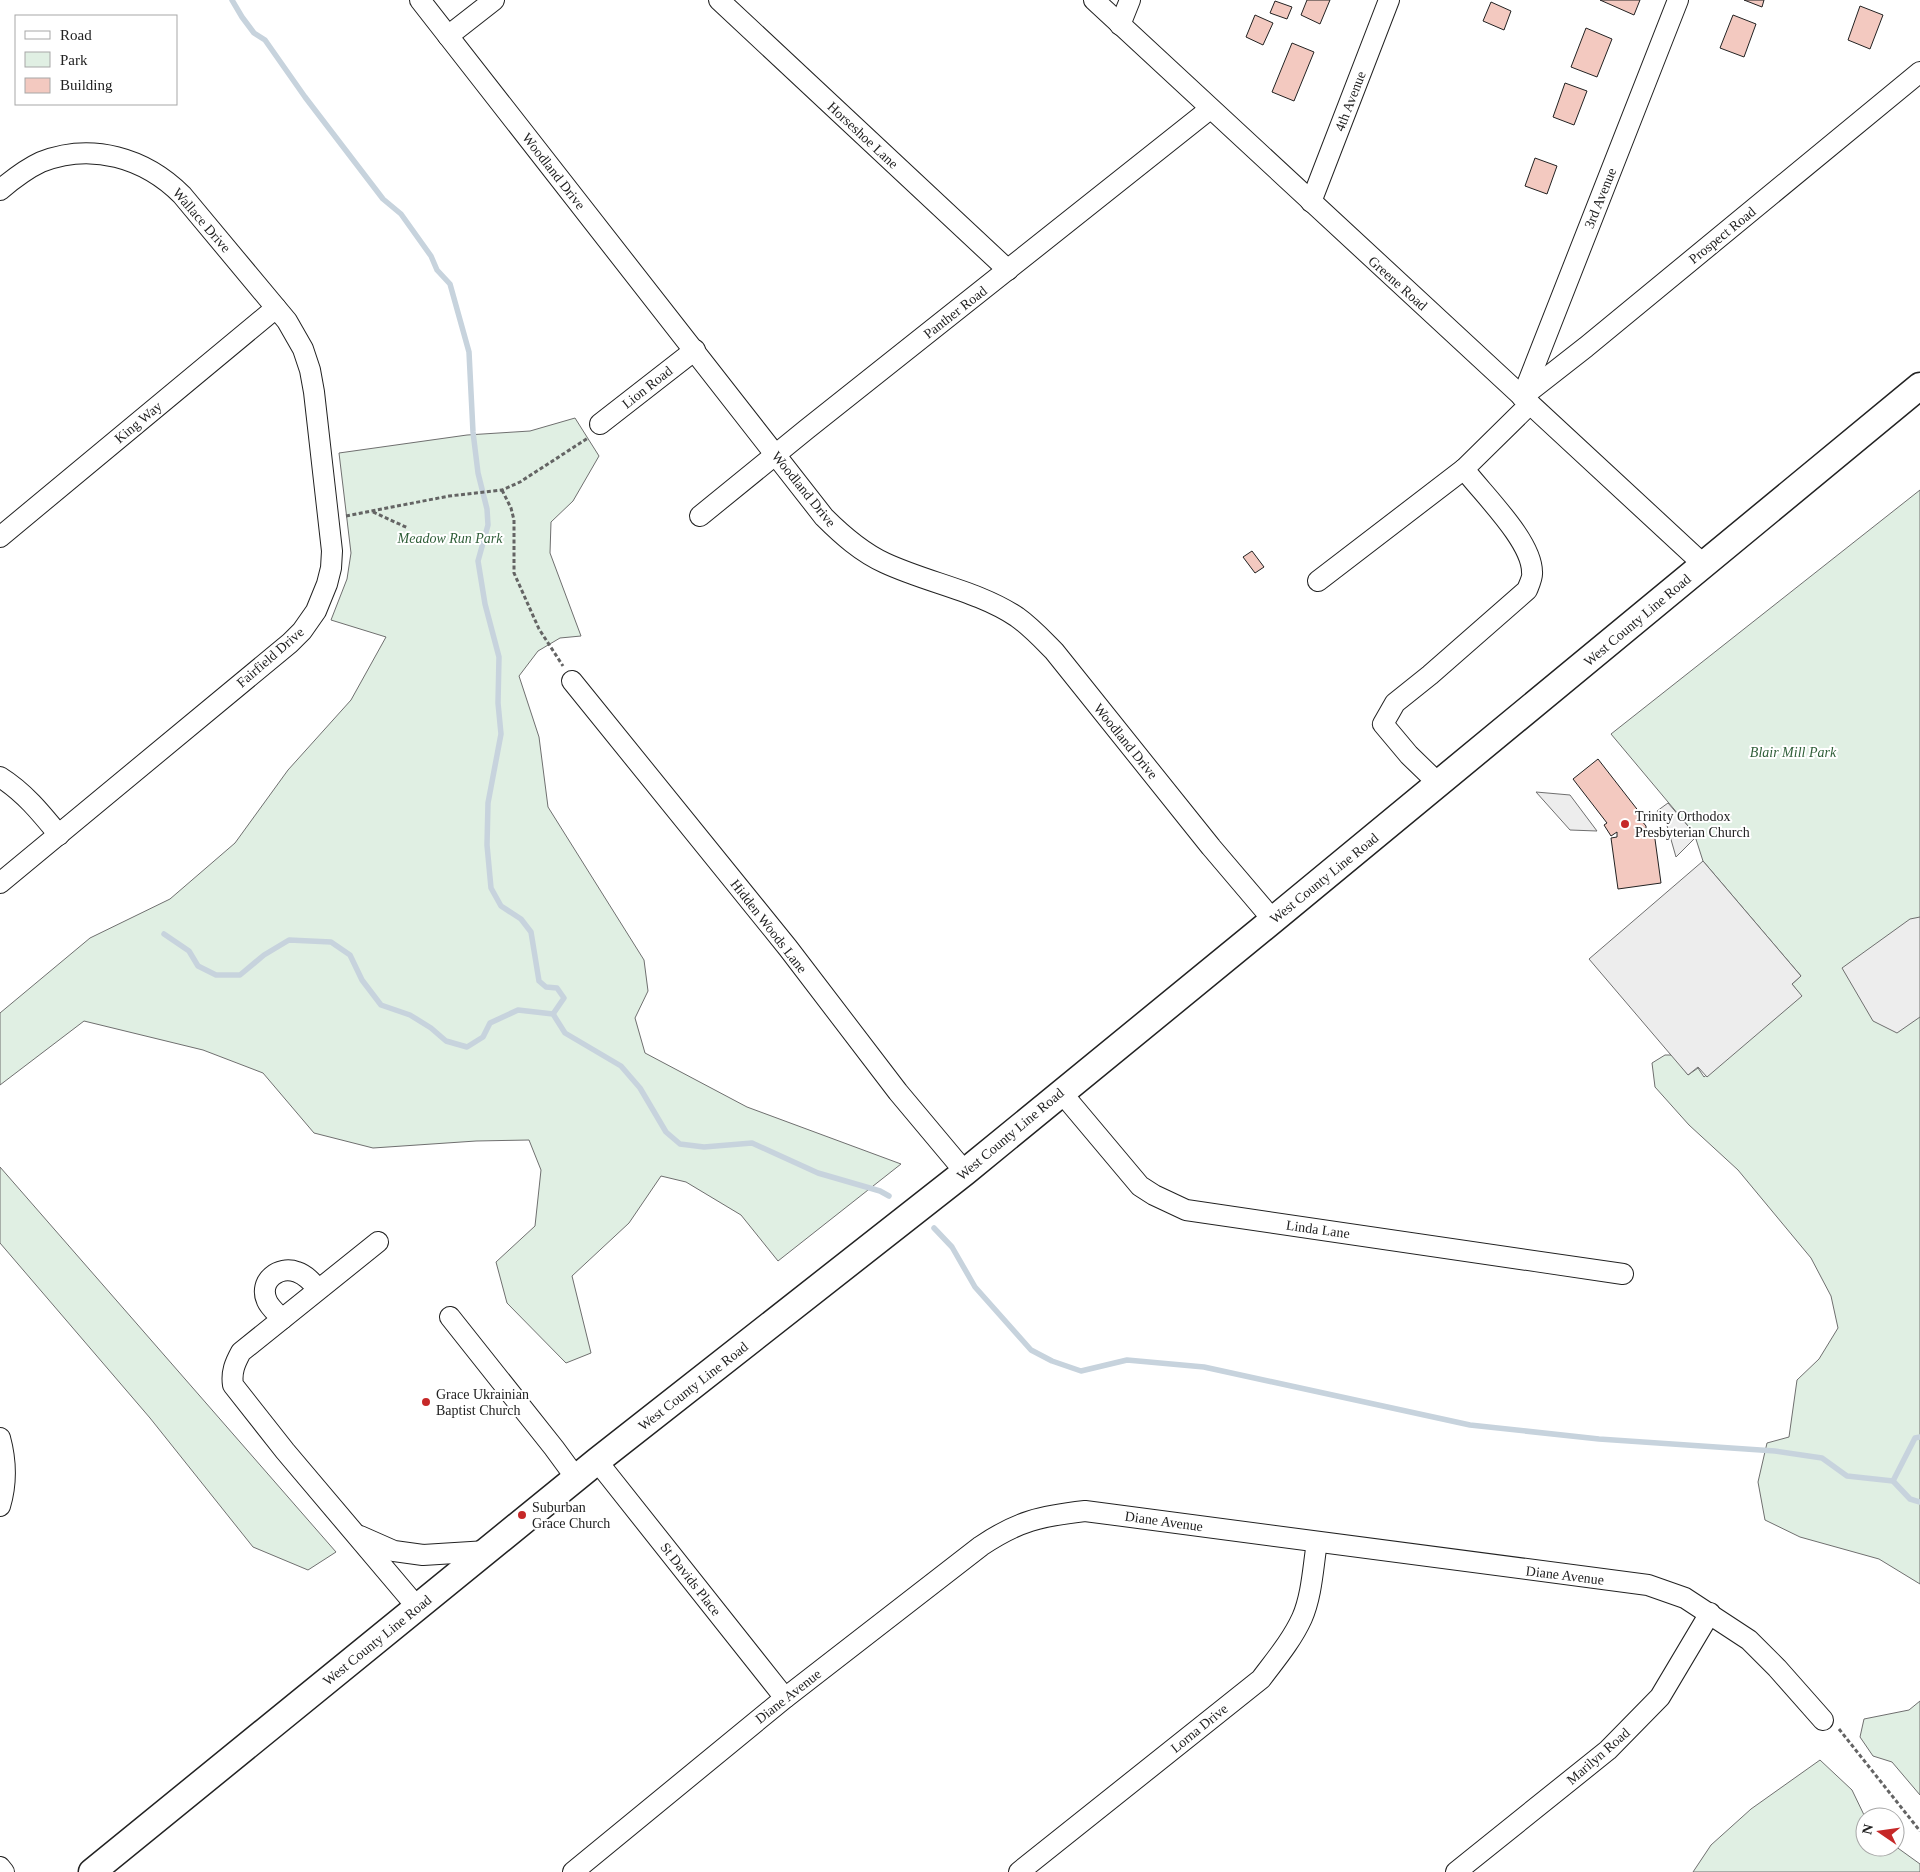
<svg xmlns="http://www.w3.org/2000/svg" width="1920" height="1872" viewBox="0 0 1920 1872" font-family="'Times New Roman',serif">
<style>
.green{fill:#e0efe3;stroke:#6f6f6f}
.parking{fill:#ededed;stroke:#6f6f6f}
.lines{fill:none;stroke-linecap:round;stroke-linejoin:round}
.stream{stroke:#c7d3dd;stroke-width:5.5}
.building{fill:#f3c9c0;stroke:#222}
.minor-casing{stroke:#222;stroke-width:22}
.major-casing{stroke:#222;stroke-width:29}
.path{stroke:#646464;stroke-width:3;stroke-dasharray:4 2.5;stroke-linecap:butt}
.minor{stroke:#fff;stroke-width:20}
.major{stroke:#fff;stroke-width:26}
.poi-dot{fill:#c62828;stroke:#fff;stroke-width:2}
.labels{text-anchor:middle;stroke-width:4;stroke-linejoin:round;paint-order:stroke}
.street-label{font-size:14px;fill:#222;stroke:#fff}
.park-label{font-size:14px;font-style:italic;fill:#2f5e38;stroke:#fff}
.poi-label{font-size:14px;fill:#222;stroke:#fff;text-anchor:start}
</style>
<rect width="100%" height="100%" fill="#fff"/>
<!-- green -->
<g class="green">
<polygon points="575,418 599,456 573,501 551,522 550,553 581,636 560,638 538,651 519,676 539,737 548,807 644,960 648,991 635,1018 645,1053 747,1107 901,1164 778,1261 741,1215 686,1182 661,1176 629,1223 572,1276 591,1353 566,1363 507,1303 496,1262 535,1226 541,1170 529,1140 476,1141 373,1148 314,1133 263,1073 203,1050 84,1021 0,1085 0,1013 90,938 170,899 235,843 288,770 351,700 386,637 331,620 347,579 351,553 339,453 467,435 530,431"/>
<polygon points="1920,490 1920,1584 1879,1559 1800,1537 1765,1520 1758,1482 1767,1443 1789,1437 1797,1380 1819,1359 1838,1328 1831,1296 1811,1258 1738,1170 1689,1125 1655,1087 1652,1063 1665,1055 1674,1055 1688,1075 1698,1068 1704,1077 1801,996 1792,984 1801,976 1703,861 1694,833 1611,734"/>
<polygon points="0,1167 336,1552 308,1570 253,1547 150,1418 0,1243"/>
<polygon points="1920,1701 1920,1795 1892,1762 1873,1756 1860,1737 1864,1719 1909,1710"/>
<polygon points="1820,1760 1852,1790 1865,1817 1865,1847 1895,1846 1920,1864 1920,1872 1693,1872 1711,1845 1751,1809"/>
</g>
<!-- parking -->
<g class="parking">
<polygon points="1536,792 1570,795 1597,831 1570,830"/>
<polygon points="1668,803 1694,833 1695,838 1676,857 1666,822 1657,811"/>
<polygon points="1703,861 1801,976 1792,984 1802,996 1707,1077 1698,1067 1688,1075 1589,959"/>
<polygon points="1920,917 1920,1017 1897,1033 1873,1021 1842,968 1910,919"/>
</g>
<g class="lines">
<!-- stream -->
<g class="stream">
<polyline points="232,0 242,17 254,33 265,40 305,97 383,199 401,214 431,256 437,270 450,284 469,352 473,432 478,473 487,509 488,525 478,561 485,604 499,657 498,703 501,734 488,803 487,845 491,888 501,906 521,919 531,932 539,981 546,987 557,988 564,998 553,1014"/>
<polyline points="164,934 189,951 198,966 216,975 240,975 264,955 289,940 331,942 350,955 362,980 381,1005 410,1015 431,1028 446,1041 467,1047 483,1037 490,1023 518,1010 553,1014 565,1033 621,1066 640,1088 666,1132 680,1144 704,1147 752,1143 818,1173 880,1191 889,1196"/>
<polyline points="934,1228 952,1247 975,1287 1031,1350 1052,1361 1081,1371 1127,1360 1204,1367 1470,1425 1599,1439 1775,1451 1822,1458 1847,1476 1893,1481 1910,1499 1920,1502"/>
<polyline points="1893,1481 1915,1438 1920,1437"/>
</g>
</g>
<!-- building -->
<g class="building">
<polygon points="1307,0 1330,0 1320,24 1301,15"/>
<polygon points="1600,0 1640,0 1634,15"/>
<polygon points="1744,0 1764,0 1762,7"/>
<polygon points="1275,1 1292,7 1287,19 1270,13"/>
<polygon points="1491,2 1511,11 1504,30 1483,21"/>
<polygon points="1860,6 1883,15 1870,49 1848,40"/>
<polygon points="1255,15 1273,23 1263,45 1246,37"/>
<polygon points="1733,15 1756,24 1744,57 1720,48"/>
<polygon points="1586,28 1612,39 1597,77 1571,67"/>
<polygon points="1292,43 1314,52 1294,101 1272,92"/>
<polygon points="1565,83 1587,91 1574,125 1553,117"/>
<polygon points="1535,158 1557,166 1547,194 1525,186"/>
<polygon points="1252,551 1264,567 1255,573 1243,557"/>
<polygon points="1598,759 1640,813 1637,815 1646,826 1646,833 1654,832 1661,883 1618,889 1611,838 1617,837 1617,832 1611,836 1604,825 1607,823 1573,779"/>
</g>
<g class="lines">
<!-- minor casing -->
<g class="minor-casing">
<g id="minor">
<path d="M420 0 824 517C842 535 861 552 885 563 928 583 978 591 1017 617 1031 627 1042 639 1054 651L1211 847 1273 920"/>
<polyline points="719,0 1008,270"/>
<polyline points="1094,0 1704,565"/>
<polyline points="1120,25 1130,0"/>
<polyline points="448,36 494,0"/>
<path d="M0 190C13 179 26 169 41 162 92 142 145 158 182 195L287 321 303 349 310 370 314 392 332 551 331 568 327 584 316 611 302 631 290 643 0 883"/>
<polyline points="1311,202 1389,0"/>
<polyline points="1523,395 1678,0"/>
<polyline points="1522,397 1586,347 1920,72"/>
<polyline points="600,424 695,350"/>
<polyline points="700,516 807,429 1210,109"/>
<polyline points="0,537 276,308"/>
<polyline points="1318,581 1464,469"/>
<polyline points="572,681 788,948 898,1092 965,1172"/>
<path d="M0 777C24 792 41 813 59 835"/>
<path d="M1439 784 1409 755 1383 724 1395 703 1430 675 1527 590C1529 585 1533 577 1532 572 1532 541 1483 494 1464 469L1530 404"/>
<polyline points="1061,1092 1140,1186 1154,1195 1186,1210 1623,1274"/>
<path d="M378 1242 241 1352C235 1363 231 1372 233 1385L285 1451 417 1607"/>
<polyline points="450,1317 554,1448 576,1478"/>
<path d="M282 1319C277 1313 270 1308 267 1301 258 1281 279 1265 297 1272 306 1275 312 1282 318 1289"/>
<path d="M0 1438C6 1460 7 1483 0 1506"/>
<polyline points="597,1461 785,1698"/>
<polyline points="360,1536 394,1551 423,1555 487,1551"/>
<polyline points="0,1867 4,1872"/>
<path d="M573 1872 785 1698 981 1546C1018 1521 1041 1516 1085 1511L1648 1585 1685 1598 1749 1640 1777 1668 1823 1720"/>
<path d="M1019 1872 1261 1679C1276 1659 1292 1640 1302 1618 1312 1595 1313 1567 1317 1542"/>
<polyline points="1456,1872 1608,1750 1660,1697 1710,1613"/>
</g>
</g>
<!-- major casing -->
<g class="major-casing">
<polyline id="major" points="92,1872 597,1461 965,1172 1273,920 1920,386"/>
</g>
<!-- path -->
<g class="path">
<polyline points="502,490 511,508 514,520 514,573 539,629 563,666"/>
<polyline points="373,512 408,528"/>
<polyline points="346,516 449,496 502,490 520,482 588,438"/>
<polyline points="1839,1729 1920,1831"/>
</g>
<!-- minor -->
<use href="#minor" class="minor"/>
<!-- major -->
<use href="#major" class="major"/>
</g>
<!-- markers -->
<g class="poi-dot">
<circle cx="1625" cy="824" r="5"/>
<circle cx="426" cy="1402" r="5"/>
<circle cx="522" cy="1515" r="5"/>
</g>
<g class="labels">
<!-- street labels -->
<g class="street-label">
<text transform="translate(1350 101) rotate(-69)" y="5">4th Avenue</text>
<text transform="translate(863 135) rotate(43)" y="5">Horseshoe Lane</text>
<text transform="translate(554 171) rotate(52)" y="5">Woodland Drive</text>
<text transform="translate(1600 198) rotate(-68)" y="5">3rd Avenue</text>
<text transform="translate(202 220) rotate(49)" y="5">Wallace Drive</text>
<text transform="translate(1722 235) rotate(-39)" y="5">Prospect Road</text>
<text transform="translate(1398 283) rotate(42)" y="5">Greene Road</text>
<text transform="translate(955 312) rotate(-38)" y="5">Panther Road</text>
<text transform="translate(647 387) rotate(-38)" y="5">Lion Road</text>
<text transform="translate(138 422) rotate(-40)" y="5">King Way</text>
<text transform="translate(804 489) rotate(51)" y="5">Woodland Drive</text>
<text transform="translate(1637 620) rotate(-40)" y="5">West County Line Road</text>
<text transform="translate(270 657) rotate(-41)" y="5">Fairfield Drive</text>
<text transform="translate(1126 741) rotate(51)" y="5">Woodland Drive</text>
<text transform="translate(1324 878) rotate(-39)" y="5">West County Line Road</text>
<text transform="translate(769 926) rotate(52)" y="5">Hidden Woods Lane</text>
<text transform="translate(1010 1134) rotate(-40)" y="5">West County Line Road</text>
<text transform="translate(1318 1229) rotate(8)" y="5">Linda Lane</text>
<text transform="translate(693 1386) rotate(-38)" y="5">West County Line Road</text>
<text transform="translate(1164 1521) rotate(8)" y="5">Diane Avenue</text>
<text transform="translate(1565 1575) rotate(7)" y="5">Diane Avenue</text>
<text transform="translate(691 1579) rotate(52)" y="5">St Davids Place</text>
<text transform="translate(377 1640) rotate(-39)" y="5">West County Line Road</text>
<text transform="translate(788 1696) rotate(-38)" y="5">Diane Avenue</text>
<text transform="translate(1199 1728) rotate(-39)" y="5">Lorna Drive</text>
<text transform="translate(1598 1756) rotate(-41)" y="5">Marilyn Road</text>
</g>
<!-- park labels -->
<g class="park-label">
<text x="450" y="543">Meadow Run Park</text>
<text x="1793" y="757">Blair Mill Park</text>
</g>
<!-- poi labels -->
<g class="poi-label">
<text x="1635" y="821">Trinity Orthodox<tspan x="1635" dy="16">Presbyterian Church</tspan></text>
<text x="436" y="1399">Grace Ukrainian<tspan x="436" dy="16">Baptist Church</tspan></text>
<text x="532" y="1512">Suburban<tspan x="532" dy="16">Grace Church</tspan></text>
</g>
</g>
<!-- legend -->
<rect x="15" y="15" width="162" height="90" fill="#ffffff" stroke="#a7a7a7"/>
<rect x="25" y="31" width="25" height="8" fill="#ffffff" stroke="#a7a7a7"/>
<text x="60" y="40" font-size="15" fill="#222222">Road</text>
<rect x="25" y="52" width="25" height="15" fill="#e0efe3" stroke="#a7a7a7"/>
<text x="60" y="65" font-size="15" fill="#222222">Park</text>
<rect x="25" y="78" width="25" height="15" fill="#f3c9c0" stroke="#a7a7a7"/>
<text x="60" y="90" font-size="15" fill="#222222">Building</text>
<!-- north arrow -->
<g transform="translate(1880 1832) rotate(283)"><circle r="24" fill="#ffffff" stroke="#a7a7a7"/>
<path d="M0-4L9 19L0 12L-9 19Z" fill="#c62828"/>
<text y="-8" font-size="14" font-weight="bold" text-anchor="middle" fill="#222222">N</text>
</g>
</svg>
